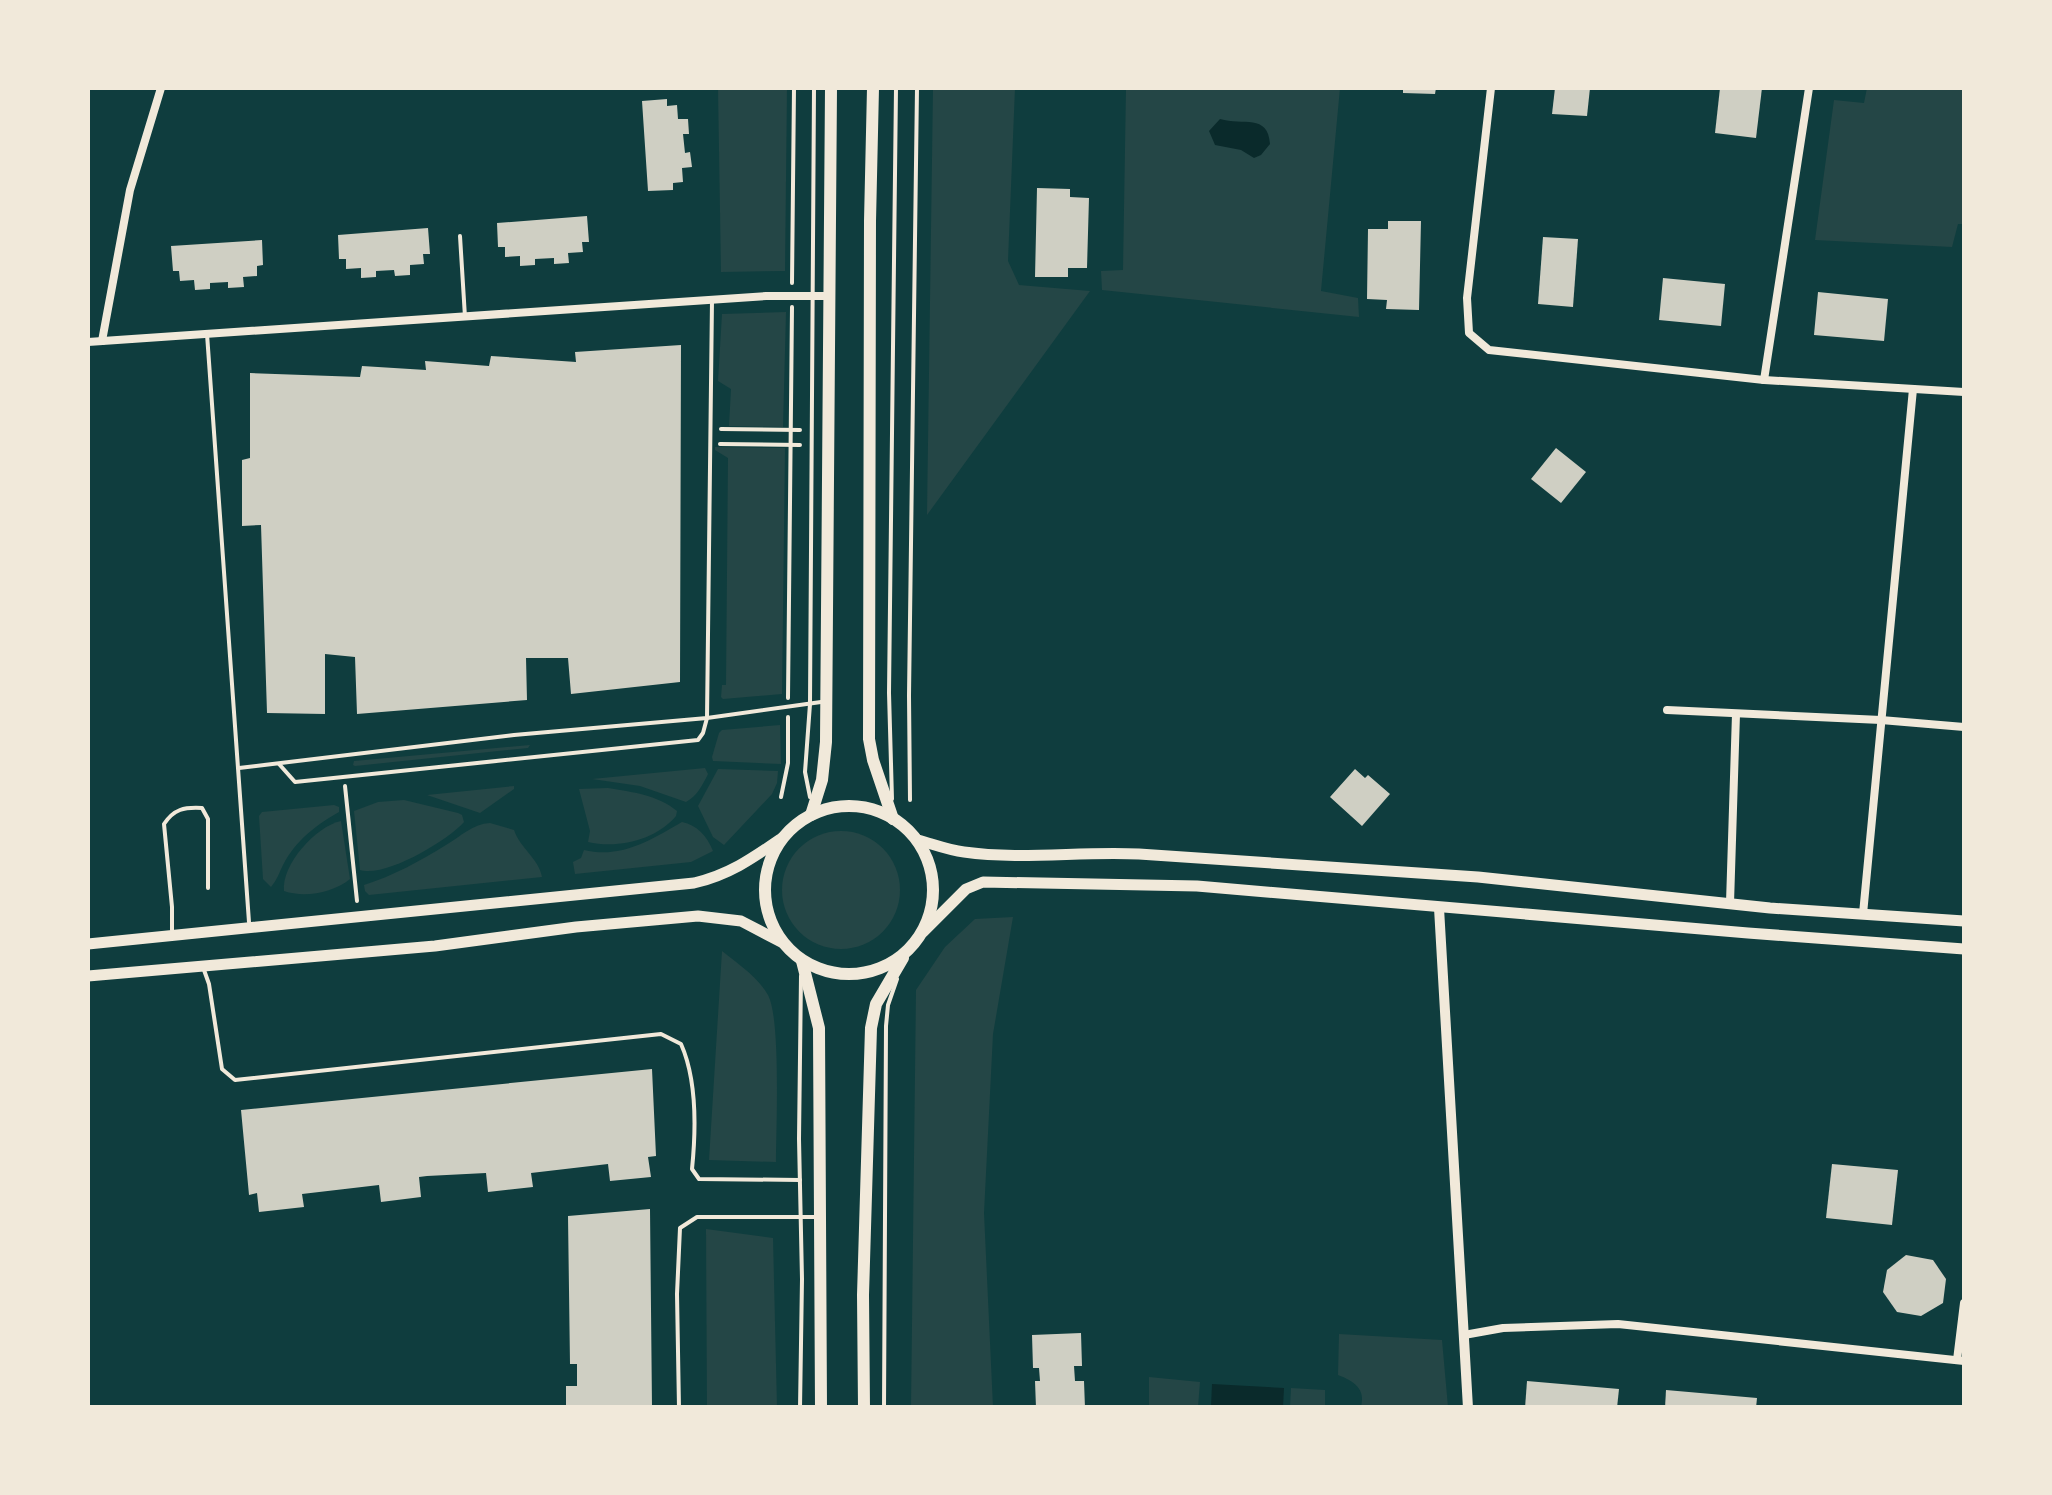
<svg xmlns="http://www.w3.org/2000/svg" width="2052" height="1495" viewBox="0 0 2052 1495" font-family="Commissioner,sans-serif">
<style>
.green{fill:#244646}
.water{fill:#0a2a2b}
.building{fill:#cfcfc3}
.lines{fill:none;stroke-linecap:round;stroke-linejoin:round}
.path{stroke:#f1e9da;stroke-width:4}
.service{stroke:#f1e9da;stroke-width:4}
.minor{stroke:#f1e9da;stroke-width:8}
.tertiary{stroke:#f1e9da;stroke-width:10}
.secondary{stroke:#f1e9da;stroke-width:11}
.primary{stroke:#f1e9da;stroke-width:12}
</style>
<rect width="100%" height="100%" fill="#0f3d3e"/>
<!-- green -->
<g class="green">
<polygon points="718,88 787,88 785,271 721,272"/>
<polygon points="933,88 1015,88 1008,261 1019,285 1090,291 927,515"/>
<polygon points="1126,88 1340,88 1321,291 1358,298 1359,317 1102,290 1101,271 1123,270"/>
<polygon points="1867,88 1906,90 1906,88 1964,88 1964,224 1958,224 1952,247 1815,240 1834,100 1864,103"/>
<polygon points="786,312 783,427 729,426 731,389 718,381 722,314"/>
<polygon points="715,447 785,448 782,694 723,699 721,697 722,685 726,685 728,458 715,450"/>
<polygon points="780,725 781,764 713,761 712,757 719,733 722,730"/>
<polygon points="530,745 528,748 355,766 353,765 354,761"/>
<path d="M705 768 708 774C702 786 697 796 686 802L640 786 592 779Z"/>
<polygon points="718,769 778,771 777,783 772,794 724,845 713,837 698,806"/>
<polygon points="514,786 514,789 480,813 427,795"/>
<path d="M608 788C632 792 658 795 677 811L676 816C656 840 618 849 588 842L590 831 579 789Z"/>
<path d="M404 800 458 813 462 815 464 822C447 841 385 878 360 870L354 811 378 802Z"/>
<path d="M334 805 339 807V812C316 825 296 840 283 865 279 873 277 880 271 887L263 879 259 816 262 812Z"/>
<path d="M341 821 350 879C333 893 304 898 284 891 281 865 316 826 341 821Z"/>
<path d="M682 822C697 825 707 836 713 851L691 862 575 874 573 862 581 858 584 850C621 859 651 840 682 822Z"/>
<path d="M490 823 514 830C520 848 539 859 542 877L369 895 365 891 364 885C393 876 420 861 446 845 461 836 473 824 490 823Z"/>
<circle cx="841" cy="890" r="59"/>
<polygon points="1013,917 993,1034 984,1213 993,1407 911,1407 916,990 945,947 975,919"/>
<path d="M722 951C738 964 757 976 768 995 781 1019 776 1129 776 1162L709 1160Z"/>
<polygon points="706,1229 773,1238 777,1407 707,1407"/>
<path d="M1339 1334 1442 1340 1448 1407H1361C1366 1389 1354 1381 1338 1375Z"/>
<polygon points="1149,1377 1200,1382 1198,1407 1149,1407"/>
<polygon points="1291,1388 1325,1390 1325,1407 1290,1407"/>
</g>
<!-- water -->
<g class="water">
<path d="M1220 119C1243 126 1268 113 1270 144L1261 155 1254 158 1241 150 1215 145 1209 131Z"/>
<polygon points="1212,1384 1284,1388 1283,1407 1211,1407"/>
</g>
<!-- building -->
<g class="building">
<polygon points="1403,88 1436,88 1435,94 1403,93"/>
<polygon points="1555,88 1590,88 1587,116 1552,114"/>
<polygon points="1720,88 1762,88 1756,138 1715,133"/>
<polygon points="667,99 667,106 677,105 678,119 688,119 689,134 683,134 685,153 690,152 692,167 682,168 683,182 673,183 673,190 648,191 642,101"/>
<polygon points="1037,188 1070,189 1070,197 1089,198 1087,268 1068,268 1068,277 1035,277"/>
<polygon points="587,216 589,242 582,242 583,252 568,253 569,263 554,264 554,258 535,259 535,265 520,266 520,256 505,257 505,247 498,247 497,223"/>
<polygon points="1388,221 1421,221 1419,310 1386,309 1387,300 1367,299 1368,229 1388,229"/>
<polygon points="428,228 430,254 423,254 424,264 410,265 410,275 395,276 394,270 376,271 376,277 361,278 361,268 346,269 346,259 339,259 338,235"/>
<polygon points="1543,237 1578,239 1573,307 1538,304"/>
<polygon points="262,240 263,265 257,266 257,276 243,277 244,287 228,288 228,282 210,283 210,289 195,290 194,280 180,281 179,271 173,271 171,246"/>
<polygon points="1663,278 1725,284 1721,326 1659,320"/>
<polygon points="1818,292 1888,299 1884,341 1814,335"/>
<polygon points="681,345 680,682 571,694 568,658 526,658 527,700 357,714 355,657 325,654 325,714 267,713 261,525 242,526 242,460 250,458 250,373 360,377 362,366 426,370 425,361 489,366 491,356 576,362 575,352"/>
<polygon points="1556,448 1586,472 1561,503 1531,479"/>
<polygon points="1355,769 1365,778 1368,775 1390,794 1362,826 1330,797"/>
<polygon points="652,1069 656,1156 648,1157 651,1177 610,1181 608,1164 531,1173 533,1187 488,1192 486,1173 427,1176 419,1177 421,1197 381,1202 379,1185 302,1194 304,1207 259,1212 257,1193 249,1195 241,1110"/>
<polygon points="1832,1164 1898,1170 1892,1225 1826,1218"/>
<polygon points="650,1209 652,1408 566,1408 566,1386 577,1386 577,1364 570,1364 568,1216"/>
<polygon points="1906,1255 1933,1260 1946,1279 1943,1303 1921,1316 1897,1312 1883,1292 1887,1270"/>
<polygon points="1081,1333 1082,1366 1074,1366 1075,1381 1084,1381 1085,1408 1036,1408 1035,1381 1040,1381 1039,1368 1033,1368 1032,1335"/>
<polygon points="1527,1381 1619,1389 1617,1408 1525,1408"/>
<polygon points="1666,1390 1757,1398 1756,1408 1665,1408"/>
</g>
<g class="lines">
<!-- path -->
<g class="path">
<polyline points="792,283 794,88"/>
<polyline points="721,429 800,430"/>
<polyline points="720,444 800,445"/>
<polyline points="788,698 792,307"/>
<polyline points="345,786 357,901"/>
<polyline points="781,797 788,763 788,717"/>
<polyline points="910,800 909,696 917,88"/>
</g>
<!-- service -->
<g class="service">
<polyline points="460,236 465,317"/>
<polyline points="207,334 249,922"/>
<polyline points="279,764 295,782 698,740 703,733 707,718 712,300"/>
<polyline points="239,768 514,735 707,718 821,702"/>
<polyline points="810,797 805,772 810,704 814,88"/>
<polyline points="892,799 889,693 896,88"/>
<path d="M172 930V907L164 824C174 809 184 807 202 808L208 819V888"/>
<path d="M204 970 209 984 222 1069 235 1080 661 1034 681 1044C697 1080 696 1130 692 1169L699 1179 800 1180"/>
<polyline points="679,1408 677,1294 680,1228 697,1217 815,1217"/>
<polyline points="800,1408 802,1279 799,1139 801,976"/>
<polyline points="884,1408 886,1026 888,1005 897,979"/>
</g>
<!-- minor -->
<g class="minor">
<polyline points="1491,88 1467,298 1469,333 1489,350 1764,380 1964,392"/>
<polyline points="102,341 130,190 161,88"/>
<polyline points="88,342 766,296 829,296"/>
<polyline points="1764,380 1809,88"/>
<polyline points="1667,710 1881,720 1964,727"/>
<polyline points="1730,903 1736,714"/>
<polyline points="1863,914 1913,389"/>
<polyline points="1464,1335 1503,1328 1618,1324 1964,1361"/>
<polyline points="1957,1360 1964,1303"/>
</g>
<!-- tertiary -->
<polyline class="tertiary" points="1439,908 1468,1408"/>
<!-- secondary -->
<g class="secondary">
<path d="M918 840C933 844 948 850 964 852 1021 860 1081 851 1139 854L1478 877 1770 908 1964 921"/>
<polyline points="923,932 966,889 983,882 1197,886 1748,933 1964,949"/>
<path d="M88 944 694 883C729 875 753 858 782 838"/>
<polyline points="88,976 435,946 576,927 698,916 741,921 781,942"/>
</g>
<!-- primary -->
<g class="primary">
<polyline points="873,88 870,221 869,739 873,760 893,819"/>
<circle cx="849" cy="890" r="84"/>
<polyline points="811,815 822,780 826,742 831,88"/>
<polyline points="802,961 819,1028 821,1408"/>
<polyline points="864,1408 863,1295 871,1028 876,1004 903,958"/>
</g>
</g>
<!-- border -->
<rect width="2052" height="1495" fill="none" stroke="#f1e9da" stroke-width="180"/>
</svg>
